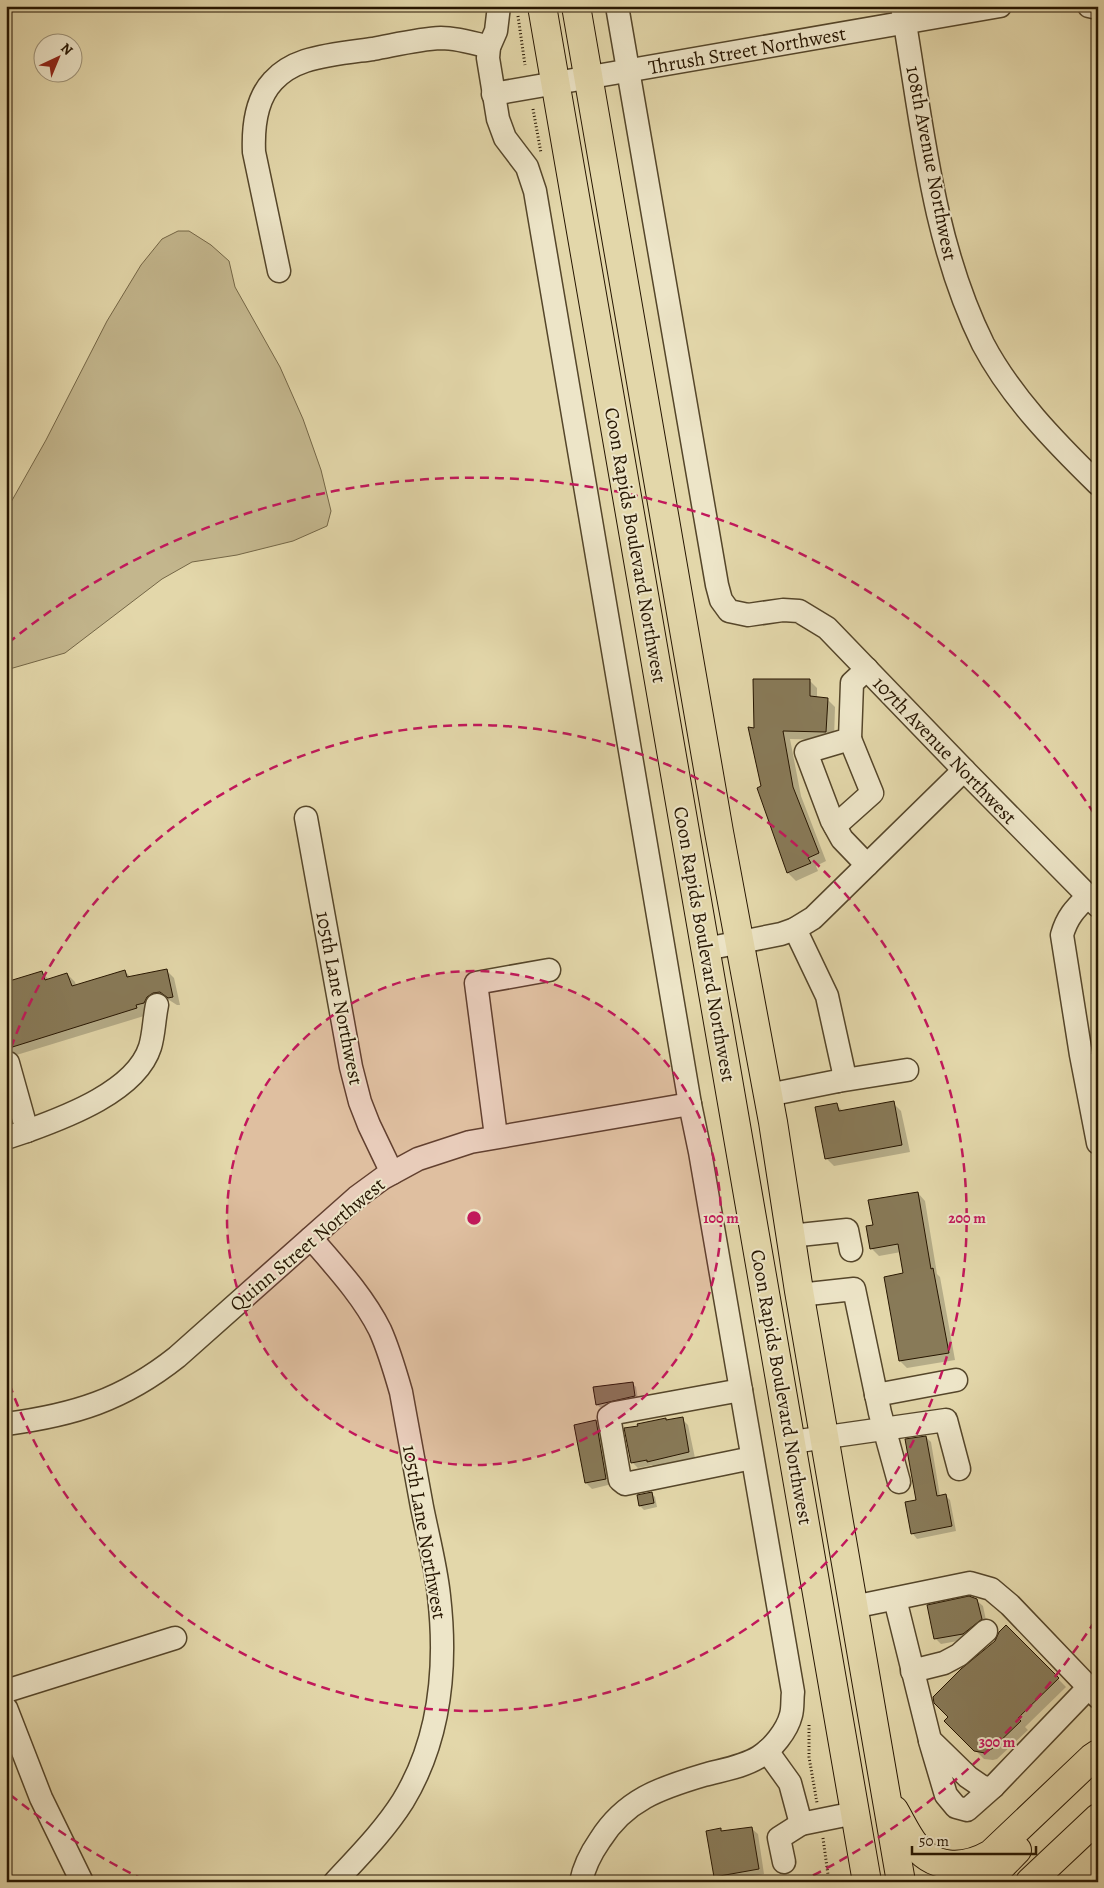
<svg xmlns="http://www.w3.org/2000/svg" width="1104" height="1888" viewBox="0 0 1104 1888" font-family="Alegreya,serif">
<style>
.green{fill:#c3b68d;stroke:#746646}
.shadow{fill:#0003}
.building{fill:#887a58;stroke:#261500}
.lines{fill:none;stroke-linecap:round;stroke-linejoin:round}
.minor-casing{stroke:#55462a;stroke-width:25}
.major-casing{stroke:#261500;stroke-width:30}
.path{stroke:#261500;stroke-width:3;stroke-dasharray:1 2.5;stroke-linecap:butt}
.minor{stroke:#ede5c8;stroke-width:22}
.major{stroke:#e3d7aa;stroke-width:28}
.ring{fill:none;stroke:#c2185b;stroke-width:2.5;stroke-dasharray:9 6}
.labels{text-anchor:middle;stroke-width:4;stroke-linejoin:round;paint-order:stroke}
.street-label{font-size:20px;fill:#261500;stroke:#ede5c8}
.centre{fill:#c2185b;stroke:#ede5c8;stroke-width:2.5}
.ring-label{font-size:15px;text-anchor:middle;font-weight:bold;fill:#c2185b;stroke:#ede5c8;stroke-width:4;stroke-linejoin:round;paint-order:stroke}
</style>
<rect width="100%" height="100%" fill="#e3d7aa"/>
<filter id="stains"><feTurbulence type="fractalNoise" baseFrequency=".004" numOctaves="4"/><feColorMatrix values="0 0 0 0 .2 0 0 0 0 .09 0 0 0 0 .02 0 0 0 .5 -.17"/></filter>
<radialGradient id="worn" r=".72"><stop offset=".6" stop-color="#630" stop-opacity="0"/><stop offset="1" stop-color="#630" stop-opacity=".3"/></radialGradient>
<!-- green -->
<polygon class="green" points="178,231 189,231 211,245 229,261 235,287 280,367 303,419 321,470 331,511 327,526 293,541 237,555 192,562 162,579 65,653 6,670 6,511 46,440 107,321 141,265 162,239"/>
<!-- shadow -->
<g class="shadow">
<polygon points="809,680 817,688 817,698 827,699 835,707 834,740 790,739 801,796 826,861 816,866 818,871 796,881 788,873 762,787 755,729"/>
<polygon points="166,970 174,978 180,1005 177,1005 169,1000 161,1000 152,1011 143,1012 144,1016 10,1057 6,1054 6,983 42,972 49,980 67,974 75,982 76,986 125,971 131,978"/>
<polygon points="893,1103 901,1111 910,1152 834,1166 826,1158 836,1105 844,1112"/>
<polygon points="918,1193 925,1201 937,1274 940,1277 955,1360 907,1368 900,1361 905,1274 901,1252 879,1256 871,1248 874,1226"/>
<polygon points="632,1383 636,1387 638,1399 601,1408 597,1405"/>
<polygon points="682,1419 688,1425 695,1458 654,1467 652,1465 638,1468 632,1462 666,1420 668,1422"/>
<polygon points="596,1422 602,1428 612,1484 592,1489 586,1483"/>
<polygon points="926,1437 931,1442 940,1496 945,1495 950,1500 956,1531 917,1539 913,1534 906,1503 917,1501"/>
<polygon points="651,1493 655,1497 657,1507 644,1510 640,1506 639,1496"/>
<polygon points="976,1600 983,1606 987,1625 969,1639 941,1644 935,1638"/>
<polygon points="1006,1626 1066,1687 1025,1727 1028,1730 997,1759 993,1760 984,1759 946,1721"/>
<polygon points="752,1829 758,1834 764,1874 720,1882 715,1876 720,1830 723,1832"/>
</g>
<!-- building -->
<g class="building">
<polygon points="753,679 810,679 810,696 828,698 826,732 783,731 793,787 819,853 808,858 811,863 787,873 757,788 761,786 748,727 754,728"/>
<polygon points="167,969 173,997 168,998 160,992 153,993 147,997 144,1003 136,1005 137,1008 6,1049 6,982 42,971 45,980 67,973 72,986 125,970 127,977"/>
<polygon points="894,1101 902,1145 825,1159 815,1107 837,1103 839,1111"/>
<polygon points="918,1192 931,1269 933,1268 949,1353 899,1361 884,1277 903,1273 898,1244 870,1249 866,1226 873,1225 868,1200"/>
<polygon points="633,1382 635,1396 596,1405 593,1387"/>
<polygon points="683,1417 689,1452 647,1462 647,1460 631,1463 624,1428 638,1426 637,1424 666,1418 666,1420"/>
<polygon points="596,1420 606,1479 585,1483 574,1425"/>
<polygon points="926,1436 937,1496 946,1494 952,1526 911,1534 905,1502 916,1500 905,1439"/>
<polygon points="652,1492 654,1503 639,1506 637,1495"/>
<polygon points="969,1596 977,1599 982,1619 963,1634 934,1639 927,1605"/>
<polygon points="1006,1625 1059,1678 1018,1718 1021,1721 993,1748 985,1753 974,1751 944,1721 948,1717 934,1703 933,1697 961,1669 995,1641 999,1632"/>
<polygon points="752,1827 759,1869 714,1877 706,1831 721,1828 721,1831"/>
</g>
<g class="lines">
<!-- minor casing -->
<g class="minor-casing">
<g id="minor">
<path d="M499 6 496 31 489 47 488 58 498 119 505 138 527 167 535 191 690 1104 700 1152 793 1692C792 1700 793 1708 791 1715 787 1731 772 1749 759 1757 743 1767 722 1770 704 1775 660 1788 625 1800 600 1840 591 1853 584 1866 581 1882"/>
<polyline points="617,6 717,585 721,600 729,611 748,615 783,610 799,611 827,628 964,770 1098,906"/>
<path d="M902 6C922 120 931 239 983 344 1011 397 1055 442 1098 484"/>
<polyline points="1089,6 1098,8"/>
<polyline points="493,94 1000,6"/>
<path d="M279 271 254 152C253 128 256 99 273 81 282 71 293 65 305 61 327 54 351 52 373 49 395 45 418 39 441 38 457 38 474 43 489 47"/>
<polyline points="867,669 852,683 850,739 806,752 832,821 842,839 867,865"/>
<polyline points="306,818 351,1067 360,1102 369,1125 392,1173"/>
<polyline points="835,826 872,793 850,739"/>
<path d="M1088 896C1075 909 1067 917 1062 935L1081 1055 1098 1143"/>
<polyline points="706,949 781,934 795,929 813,918 964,770"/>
<polyline points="838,1081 907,1070"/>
<polyline points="768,1095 838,1081 844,1073 827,996 795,929"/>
<path d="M27 1131C66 1117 136 1091 150 1047 154 1034 154 1019 157 1005"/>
<polyline points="496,1136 476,983 549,970"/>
<polyline points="6,1138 27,1131 8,1063"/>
<polyline points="790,1236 847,1230 851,1250"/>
<path d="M311 1238C336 1267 363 1296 380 1330 389 1350 395 1371 401 1392 408 1430 415 1469 422 1507 428 1537 436 1567 439 1596 447 1666 440 1740 403 1801 384 1831 359 1856 335 1882"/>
<polyline points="799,1295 854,1289 880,1413 899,1482"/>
<polyline points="741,1390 615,1413 609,1417 620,1480 625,1484 752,1458"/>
<polyline points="876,1395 956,1380"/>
<path d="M6 1424C74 1415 123 1400 177 1357L357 1197 383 1178 418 1159 470 1142 690 1104"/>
<polyline points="792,1442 946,1420 959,1469"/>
<polyline points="895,1599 930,1740 968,1777 984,1788 993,1787 1089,1687"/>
<polyline points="853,1607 970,1583 991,1589 1010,1605 1098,1697"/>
<polyline points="912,1671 944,1663 959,1655 986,1631"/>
<polyline points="6,1691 175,1638"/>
<polyline points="6,1708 41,1798 82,1882"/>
<polyline points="930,1741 946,1795 956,1807 967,1810 993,1787"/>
<polyline points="767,1751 790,1783 801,1824 855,1813"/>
<polyline points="784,1862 779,1838 801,1824"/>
</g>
</g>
<!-- major casing -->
<g class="major-casing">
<g id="major">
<polyline points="542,6 867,1882"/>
<polyline points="576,6 719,832 773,1122 799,1291 901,1882"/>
<path d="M894 1810C900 1820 905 1831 912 1841 932 1870 963 1870 991 1854L1092 1758 1098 1754"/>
<polyline points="986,1882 1017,1850"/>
<polyline points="1030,1882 1098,1818"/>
</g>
</g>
<!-- path -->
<g class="path">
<polyline points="518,16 525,65"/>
<polyline points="533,109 541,153"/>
<polyline points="809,1725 809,1757 817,1803"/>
<polyline points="823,1838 829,1882"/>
</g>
<!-- minor -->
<use href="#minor" class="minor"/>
<!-- major -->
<use href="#major" class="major"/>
</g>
<!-- distance rings -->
<circle cx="474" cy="1218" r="247" fill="#c2185b" fill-opacity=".12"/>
<g class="ring">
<circle cx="474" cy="1218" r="247"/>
<path d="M6 1062A493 493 0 1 1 6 1374"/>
<path d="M1095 1621A740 740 0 0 1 804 1880M144 1880A740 740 0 0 1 8 1793M8 643A740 740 0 0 1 1095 815"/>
</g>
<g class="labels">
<!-- street labels -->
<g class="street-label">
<text transform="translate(747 50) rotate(-10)" y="7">Thrush Street Northwest</text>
<text transform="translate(932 163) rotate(79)" y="7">108th Avenue Northwest</text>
<text transform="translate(636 545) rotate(80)" y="7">Coon Rapids Boulevard Northwest</text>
<text transform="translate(945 750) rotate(46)" y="7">107th Avenue Northwest</text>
<text transform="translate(705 944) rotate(80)" y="7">Coon Rapids Boulevard Northwest</text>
<text transform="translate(340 998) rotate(79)" y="7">105th Lane Northwest</text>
<text transform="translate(307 1244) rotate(-40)" y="7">Quinn Street Northwest</text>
<text transform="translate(782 1387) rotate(80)" y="7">Coon Rapids Boulevard Northwest</text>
<text transform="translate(425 1532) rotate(80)" y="7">105th Lane Northwest</text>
</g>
</g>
<circle cx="474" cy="1218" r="8" class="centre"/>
<g class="ring-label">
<text x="721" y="1223">100 m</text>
<text x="967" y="1223">200 m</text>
<text x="997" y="1747">300 m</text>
</g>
<!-- margin -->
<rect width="1104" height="1888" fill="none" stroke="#e3d7aa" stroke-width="25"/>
<rect x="8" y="8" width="1089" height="1873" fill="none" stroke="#261500" stroke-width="2.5"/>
<rect x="12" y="12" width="1079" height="1863" fill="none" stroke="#261500"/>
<!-- north arrow -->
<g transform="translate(58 58) rotate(44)"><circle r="24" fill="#ede5c8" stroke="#9d9278"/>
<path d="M0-4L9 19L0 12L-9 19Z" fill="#8f2418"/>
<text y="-8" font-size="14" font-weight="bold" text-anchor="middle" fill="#261500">N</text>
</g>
<!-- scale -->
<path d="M912 1846v8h124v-8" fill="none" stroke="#261500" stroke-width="2.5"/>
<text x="919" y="1846" font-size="15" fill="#261500" stroke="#ede5c8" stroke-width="4" paint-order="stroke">50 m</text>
<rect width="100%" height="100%" filter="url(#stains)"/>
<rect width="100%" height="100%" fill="url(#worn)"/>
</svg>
